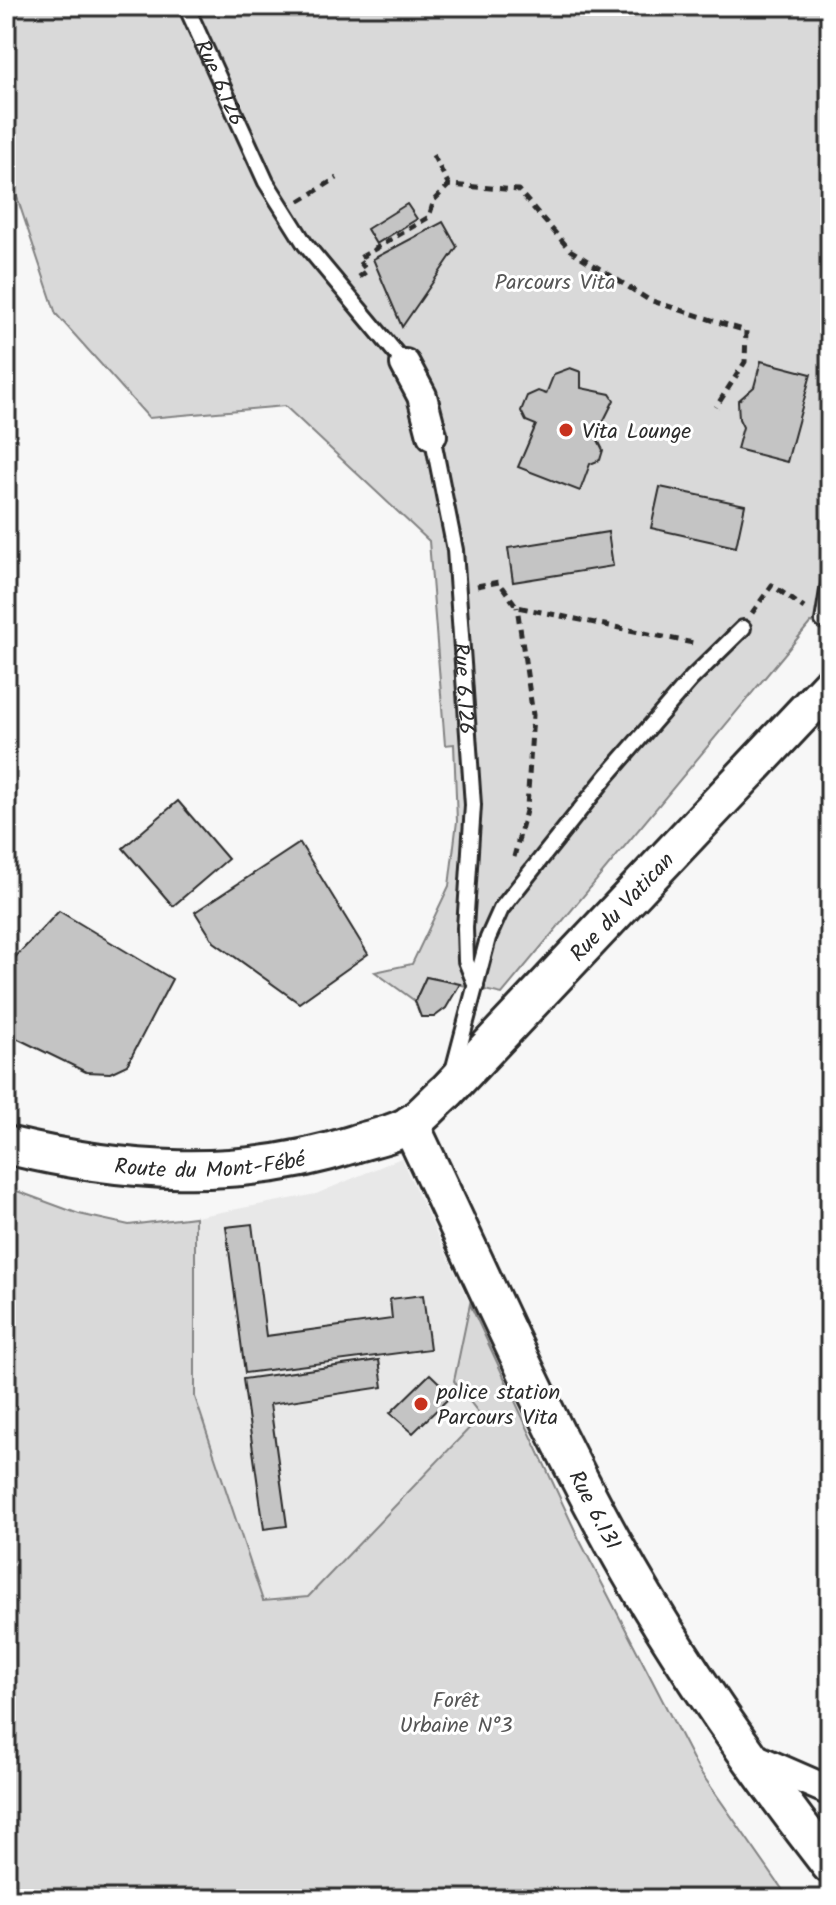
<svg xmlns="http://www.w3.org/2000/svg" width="836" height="1905" viewBox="0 0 836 1905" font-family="Kalam,sans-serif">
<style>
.built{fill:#e8e8e8}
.green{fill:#d9d9d9;stroke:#828282;stroke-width:2}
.building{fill:#c4c4c4;stroke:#2b2b2b;stroke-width:2}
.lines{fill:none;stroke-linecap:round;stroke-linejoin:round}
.service-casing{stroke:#2b2b2b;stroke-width:20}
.minor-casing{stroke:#2b2b2b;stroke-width:34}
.tertiary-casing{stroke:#2b2b2b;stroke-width:42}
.path{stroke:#2b2b2b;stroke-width:5;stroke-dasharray:8 6;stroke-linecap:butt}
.service{stroke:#fff;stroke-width:14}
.minor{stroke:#fff;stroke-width:28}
.tertiary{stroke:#fff;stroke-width:36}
.poi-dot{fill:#c8321e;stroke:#fff;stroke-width:3}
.labels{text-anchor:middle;stroke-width:6;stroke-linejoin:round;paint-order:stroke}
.street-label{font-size:22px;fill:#2b2b2b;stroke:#fff}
.park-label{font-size:22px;fill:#565656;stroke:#fff}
.poi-label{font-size:22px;fill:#2b2b2b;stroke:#fff;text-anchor:start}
</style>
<rect width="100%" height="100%" fill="#f7f7f7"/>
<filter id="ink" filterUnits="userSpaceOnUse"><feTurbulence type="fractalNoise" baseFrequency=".0125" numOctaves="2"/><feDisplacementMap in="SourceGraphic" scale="16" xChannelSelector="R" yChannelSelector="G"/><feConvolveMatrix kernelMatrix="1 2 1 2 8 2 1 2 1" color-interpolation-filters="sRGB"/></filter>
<g filter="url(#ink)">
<!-- built -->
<polygon class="built" points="401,1158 470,1304 454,1381 481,1416 308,1597 263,1601 195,1397 195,1217 316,1194"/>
<!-- green -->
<g class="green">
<polygon points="6,6 830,6 830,629 811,622 502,994 426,977 415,1001 375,972 412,964 449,886 457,821 454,744 445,745 429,541 285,406 149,418 56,314 6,164"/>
<polygon points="6,1187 79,1214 129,1225 195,1217 195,1397 263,1601 308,1597 481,1416 454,1381 470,1304 579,1539 697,1767 789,1899 6,1899"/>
</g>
<!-- building -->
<g class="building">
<polygon points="407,204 417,219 376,244 367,229"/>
<polygon points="443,222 457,247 402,327 373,259"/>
<polygon points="761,361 811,374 787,462 737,449 743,427 739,419 738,401 754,387"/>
<polygon points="570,368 581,372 581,388 610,394 614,400 596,436 603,450 600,460 590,464 580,491 518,467 536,425 526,421 521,411 527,396 538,391 546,394 554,374"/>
<polygon points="660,487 745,505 736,547 651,528"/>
<polygon points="608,532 613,566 513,582 508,548"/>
<polygon points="178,801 228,859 173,906 123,848"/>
<polygon points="300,843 368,954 299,1003 214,942 195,912"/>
<polygon points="59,911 172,979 127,1065 110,1073 86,1072 6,1033 6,967"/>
<polygon points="426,977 460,984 446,1008 434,1017 421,1017 415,1001"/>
<polygon points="252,1224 266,1336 392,1319 390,1299 423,1295 430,1349 245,1373 226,1227"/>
<polygon points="379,1360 383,1387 270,1404 287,1526 264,1529 243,1379"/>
<polygon points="430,1374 452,1395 413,1433 390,1413"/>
</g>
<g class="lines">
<!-- service casing -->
<g class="service-casing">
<g id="service">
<path id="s1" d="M186 6 266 182 305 244 405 364"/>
<path id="s2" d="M432 435 455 550 473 805 465 928 466 961 476 986"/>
<polyline points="823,621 830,578"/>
<polyline points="453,1071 488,938 501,909 607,776 691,679 743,628"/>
</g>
</g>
<!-- minor casing -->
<g class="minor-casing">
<g id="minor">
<polyline points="405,364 422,396 432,435"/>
<polyline points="745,1754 830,1791"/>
</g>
</g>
<!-- tertiary casing -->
<g class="tertiary-casing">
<g id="tertiary">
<path id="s3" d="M410 1124C477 1264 539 1408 614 1544 677 1658 750 1762 830 1865"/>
<path id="s4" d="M6 1145C121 1173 239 1182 354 1144 372 1138 395 1134 411 1124 424 1115 435 1101 447 1091L830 685"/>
</g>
</g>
<!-- path -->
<g class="path">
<polyline points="433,155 449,185 518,190 570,250 649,300 746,331 745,362 716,407"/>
<polyline points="300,201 337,178"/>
<polyline points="359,277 367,271 358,259 429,217 434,200 449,185"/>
<polyline points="477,586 499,582 517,607 698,644"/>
<polyline points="752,613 772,585 804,608"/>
<polyline points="514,857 527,807 533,715 517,607"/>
</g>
<!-- service -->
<use href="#service" class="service"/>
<!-- minor -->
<use href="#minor" class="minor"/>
<!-- tertiary -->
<use href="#tertiary" class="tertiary"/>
</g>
</g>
<!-- markers -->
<g class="poi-dot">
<circle cx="566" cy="430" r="8"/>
<circle cx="421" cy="1404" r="8"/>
</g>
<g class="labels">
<!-- street labels -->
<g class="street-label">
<text dy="8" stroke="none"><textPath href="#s1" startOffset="84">Rue 6.126</textPath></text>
<text dy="8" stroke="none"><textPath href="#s2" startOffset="256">Rue 6.126</textPath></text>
<text dy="8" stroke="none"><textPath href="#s4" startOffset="716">Rue du Vatican</textPath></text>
<text dy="8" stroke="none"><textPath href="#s4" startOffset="206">Route du Mont-Fébé</textPath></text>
<text dy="8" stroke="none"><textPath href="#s3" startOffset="428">Rue 6.131</textPath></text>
</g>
<!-- park labels -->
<g class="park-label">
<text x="555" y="289">Parcours Vita</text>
<text x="456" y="1707">Forêt<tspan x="456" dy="25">Urbaine N°3</tspan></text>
</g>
<!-- poi labels -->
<g class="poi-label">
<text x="582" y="438">Vita Lounge</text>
<text x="437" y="1399">police station<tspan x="437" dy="25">Parcours Vita</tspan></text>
</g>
</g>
<!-- margin -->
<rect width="836" height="1905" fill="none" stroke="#fff" stroke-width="32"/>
<rect x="16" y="16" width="804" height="1873" fill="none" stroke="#2b2b2b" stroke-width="3" filter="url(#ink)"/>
</svg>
